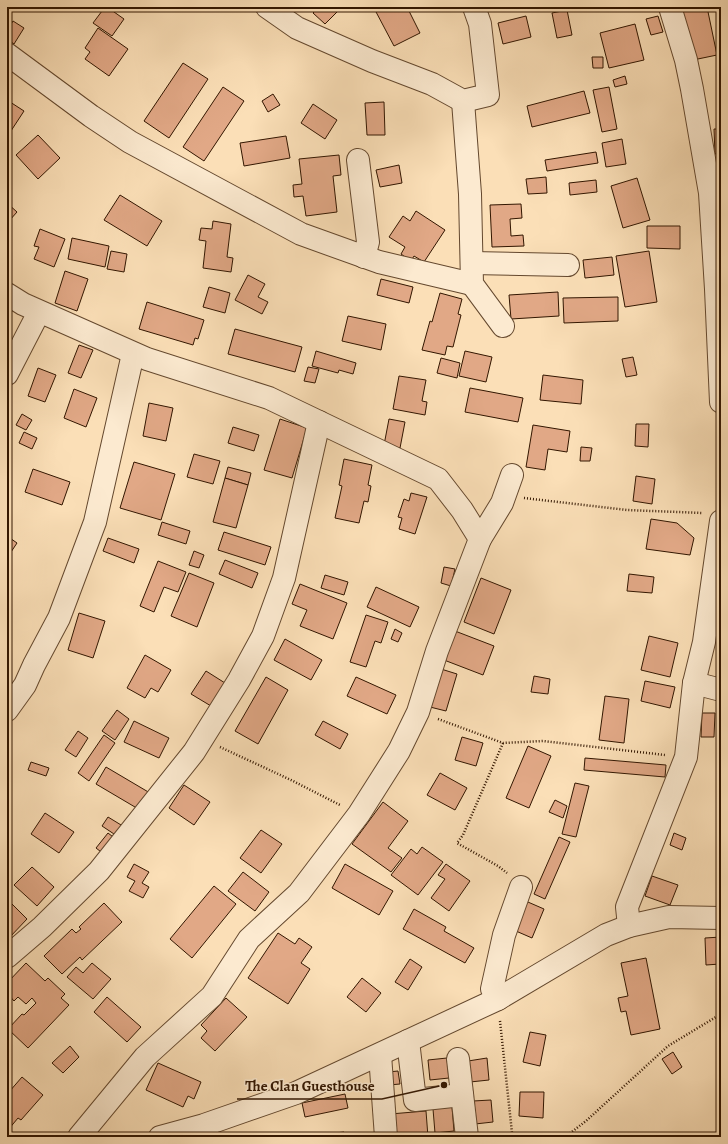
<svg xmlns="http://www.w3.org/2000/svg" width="728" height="1144" viewBox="0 0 728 1144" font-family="Alegreya,serif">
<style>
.building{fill:#e1a886;stroke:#321600}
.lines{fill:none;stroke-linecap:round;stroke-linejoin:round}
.minor-casing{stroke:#64482e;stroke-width:24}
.path{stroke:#321600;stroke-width:2.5;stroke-dasharray:1 2;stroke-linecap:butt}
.minor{stroke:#fcead0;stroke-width:22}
.leader{fill:none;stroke:#321600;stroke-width:1.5}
.callout-dot{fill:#321600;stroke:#fcead0;stroke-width:1.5}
.callout-label{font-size:15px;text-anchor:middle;font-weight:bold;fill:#321600;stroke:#fcead0;stroke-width:3;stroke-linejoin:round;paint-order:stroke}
</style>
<rect width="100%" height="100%" fill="#fbdfb7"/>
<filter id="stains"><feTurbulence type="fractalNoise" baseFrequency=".005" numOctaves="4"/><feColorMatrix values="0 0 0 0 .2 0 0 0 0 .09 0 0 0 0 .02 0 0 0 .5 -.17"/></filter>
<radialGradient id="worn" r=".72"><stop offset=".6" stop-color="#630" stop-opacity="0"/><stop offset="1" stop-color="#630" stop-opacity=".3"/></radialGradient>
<!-- building -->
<g class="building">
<polygon points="105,7 107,7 124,19 112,36 93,23"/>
<polygon points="319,7 342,7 325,24 313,13"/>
<polygon points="382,7 407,7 420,33 394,46 375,10"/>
<polygon points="682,7 707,7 717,55 693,60"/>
<polygon points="567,10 572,35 557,38 552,13"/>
<polygon points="526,16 531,37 503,44 498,23"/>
<polygon points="658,16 663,32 651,35 646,19"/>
<polygon points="13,21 24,28 14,44 7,39 7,31"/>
<polygon points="635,24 644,60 609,68 600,33"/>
<polygon points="98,28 128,49 109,76 85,59 90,52 85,48"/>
<polygon points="592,57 603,57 603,68 593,68"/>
<polygon points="183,63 208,79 169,138 144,121"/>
<polygon points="625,76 627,84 615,87 613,80"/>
<polygon points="223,87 244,101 204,161 183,147"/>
<polygon points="609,87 617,129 602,132 593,90"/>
<polygon points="584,91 590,113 532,127 527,106"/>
<polygon points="273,94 280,105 268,112 262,101"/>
<polygon points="7,100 24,111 7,137"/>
<polygon points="384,102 385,135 367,135 365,103"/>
<polygon points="313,104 337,120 325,139 301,123"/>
<polygon points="714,129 721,129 721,153 715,154"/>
<polygon points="38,135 60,158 38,179 16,155"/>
<polygon points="286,136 290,158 244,166 240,143"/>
<polygon points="622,139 626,164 606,167 602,143"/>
<polygon points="596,152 598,163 547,171 545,160"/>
<polygon points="339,155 341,175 333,176 337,212 306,216 303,196 294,197 293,185 302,184 299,159"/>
<polygon points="399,165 402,183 380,187 376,170"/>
<polygon points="546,177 547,193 528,194 526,179"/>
<polygon points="637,178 650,220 623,228 611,186"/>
<polygon points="596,180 597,192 570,195 569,183"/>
<polygon points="120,195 162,221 147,246 104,220"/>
<polygon points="7,203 17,212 9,221 7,220"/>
<polygon points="521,204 522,218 510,219 511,236 523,235 524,246 492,247 490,205"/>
<polygon points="416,211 445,230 424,262 414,256 411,261 401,254 405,247 389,237 403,216 410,221"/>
<polygon points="213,221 231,224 227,257 233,258 231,272 203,268 206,241 199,240 201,228 212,229"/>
<polygon points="647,226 680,226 680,249 647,248"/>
<polygon points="40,229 65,239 54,267 34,259 39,247 34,246"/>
<polygon points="72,238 109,246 105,267 68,259"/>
<polygon points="111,251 127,254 124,272 107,269"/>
<polygon points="649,251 657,302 625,307 616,256"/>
<polygon points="612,257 614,275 585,278 583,260"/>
<polygon points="65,271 88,279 77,311 55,303"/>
<polygon points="248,275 265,284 258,297 268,302 262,314 235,300"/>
<polygon points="381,279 413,287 409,303 377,295"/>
<polygon points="209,287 230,293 225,313 203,307"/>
<polygon points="558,292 559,316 511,319 509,295"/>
<polygon points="440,293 462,299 458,314 461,315 453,347 447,346 445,355 422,350 430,321 432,322"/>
<polygon points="618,297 618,321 564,323 563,298"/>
<polygon points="147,302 204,320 198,339 195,338 193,345 139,329"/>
<polygon points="348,316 386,324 381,350 342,341"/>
<polygon points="235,329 302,347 295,372 228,354"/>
<polygon points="79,345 93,350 81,378 68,373"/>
<polygon points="316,351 356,363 353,374 339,370 338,373 312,366"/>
<polygon points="465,351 492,357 486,382 459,376"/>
<polygon points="633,357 637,375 626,377 622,359"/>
<polygon points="441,358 460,363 457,378 437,373"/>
<polygon points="308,367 319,369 315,383 304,381"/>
<polygon points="38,368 56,375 45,402 28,396"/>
<polygon points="543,375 583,380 581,404 540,400"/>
<polygon points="399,376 426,380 422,401 427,402 425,415 393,409"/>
<polygon points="470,388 523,398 518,422 465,412"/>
<polygon points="74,389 97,398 86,427 64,418"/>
<polygon points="149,403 173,408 166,441 143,436"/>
<polygon points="22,414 32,420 26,430 16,425"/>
<polygon points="280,419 307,428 292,478 264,470"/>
<polygon points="389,419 405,422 400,448 384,445"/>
<polygon points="636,424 649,424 648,447 635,446"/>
<polygon points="533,425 570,431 567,452 548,449 545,470 526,467"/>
<polygon points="233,427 259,435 254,451 228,443"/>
<polygon points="24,432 37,438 32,449 19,443"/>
<polygon points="581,447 592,448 590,461 580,461"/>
<polygon points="194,454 220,461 213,484 187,477"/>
<polygon points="344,459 372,465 368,485 371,486 368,502 364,501 359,523 335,518 342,486 339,485"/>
<polygon points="134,462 175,474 161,520 120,508"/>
<polygon points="228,467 251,473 248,485 225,478"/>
<polygon points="33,469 70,482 62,505 25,492"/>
<polygon points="636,476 655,479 652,504 633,501"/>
<polygon points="225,478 248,485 236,528 213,522"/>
<polygon points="411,493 427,497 415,534 399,529 402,518 398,517 404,499 409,501"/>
<polygon points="651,519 677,523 694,538 690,555 646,549"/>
<polygon points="162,522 190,531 186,544 158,535"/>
<polygon points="224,532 271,547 265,565 218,550"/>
<polygon points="7,536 17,543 7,558"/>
<polygon points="108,538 139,549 134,563 103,551"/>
<polygon points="194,551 204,555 199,568 189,565"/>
<polygon points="225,560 258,573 252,588 219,574"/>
<polygon points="158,561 186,572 178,592 164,587 154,612 140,606"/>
<polygon points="444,567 455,569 451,586 441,583"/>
<polygon points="189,573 214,583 197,627 171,616"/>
<polygon points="629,574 654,577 652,593 627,591"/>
<polygon points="325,575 348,582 344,595 321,588"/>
<polygon points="481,578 511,590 494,634 464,622"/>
<polygon points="300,584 347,603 333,639 300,626 307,610 292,604"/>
<polygon points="376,587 419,607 410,627 367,607"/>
<polygon points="79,613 105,621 93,658 68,650"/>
<polygon points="366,615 388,622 381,643 375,641 366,667 350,662"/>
<polygon points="395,629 402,633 398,642 391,639"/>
<polygon points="455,631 494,646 483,675 444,660"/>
<polygon points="649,636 678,643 670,677 641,670"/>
<polygon points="285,639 322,660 311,680 274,660"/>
<polygon points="145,655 171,670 158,692 151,688 145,698 127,688"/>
<polygon points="441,669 457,674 446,711 430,707"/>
<polygon points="206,671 225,683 211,706 191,694"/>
<polygon points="534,676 550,679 548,694 531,692"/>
<polygon points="266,677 288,690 258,744 235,731"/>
<polygon points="356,677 396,695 387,714 347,696"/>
<polygon points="645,681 675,687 670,708 641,701"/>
<polygon points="605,696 629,699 624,743 599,740"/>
<polygon points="117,710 129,719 115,740 102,731"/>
<polygon points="702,713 715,713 714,737 701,737"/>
<polygon points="134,721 169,738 159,758 124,742"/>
<polygon points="323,721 348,734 340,749 315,735"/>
<polygon points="78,731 88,738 76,757 65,750"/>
<polygon points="104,735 115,743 89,781 78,773"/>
<polygon points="462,737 483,743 476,766 455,760"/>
<polygon points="528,746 551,756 529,808 506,798"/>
<polygon points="585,758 666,765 665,777 584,770"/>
<polygon points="31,762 49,768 46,776 28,770"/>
<polygon points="106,767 150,793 140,810 96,784"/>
<polygon points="440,773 467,788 455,810 427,795"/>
<polygon points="575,783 589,786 576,837 562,834"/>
<polygon points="184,785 210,802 194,825 169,808"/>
<polygon points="555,800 567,806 563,818 549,812"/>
<polygon points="383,802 408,821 388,848 402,858 391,872 352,844"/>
<polygon points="45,813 74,832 59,853 31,834"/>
<polygon points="108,817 126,828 120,838 102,826"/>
<polygon points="261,830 282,844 261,873 240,858"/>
<polygon points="108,833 117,840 105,855 96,848"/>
<polygon points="674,833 686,838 682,850 670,845"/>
<polygon points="559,837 570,842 545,899 534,894"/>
<polygon points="422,847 443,862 418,895 391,875 411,849 417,854"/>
<polygon points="134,864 149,872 142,883 149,887 143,898 129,891 135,881 127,877"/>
<polygon points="345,864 393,891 379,915 332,888"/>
<polygon points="446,864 470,881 449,911 431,898 445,879 438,875"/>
<polygon points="32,867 54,887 37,906 14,885"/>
<polygon points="243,872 269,892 255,911 228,891"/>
<polygon points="652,876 678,885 670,905 645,896"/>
<polygon points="214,886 236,904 192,958 170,939"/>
<polygon points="521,899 544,909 532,938 509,928"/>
<polygon points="10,902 27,919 9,938 7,936 7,905"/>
<polygon points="104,903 122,922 82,960 80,957 62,974 44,956 72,929 76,933 81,929 79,927"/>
<polygon points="414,909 446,927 444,931 474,948 465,963 403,929"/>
<polygon points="278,933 295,944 299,938 312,947 301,963 310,969 288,1004 248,978"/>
<polygon points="721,937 721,972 720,964 706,965 705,938"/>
<polygon points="646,958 660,1029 631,1035 626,1011 621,1012 618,998 628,996 621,963"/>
<polygon points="410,959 422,967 408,990 395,982"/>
<polygon points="26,963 45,981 48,978 65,994 61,998 69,1005 28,1048 8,1029 22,1014 24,1015 36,1003 32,998 26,1004 18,997 14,1001 7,993 7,983"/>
<polygon points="92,963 111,979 93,999 67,977 76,967 83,973"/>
<polygon points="362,978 381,993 366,1012 347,997"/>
<polygon points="107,997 141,1027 127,1042 94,1012"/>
<polygon points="226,998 247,1017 215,1051 201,1038 207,1031 201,1025"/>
<polygon points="530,1032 546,1035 540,1066 523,1062"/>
<polygon points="70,1046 79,1057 63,1073 52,1063"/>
<polygon points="673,1052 682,1067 672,1074 662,1059"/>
<polygon points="447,1058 449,1078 430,1080 428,1060"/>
<polygon points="487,1058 489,1080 470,1082 468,1061"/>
<polygon points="158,1063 201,1082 194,1099 188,1096 183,1107 146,1090"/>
<polygon points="398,1071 400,1084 389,1085 388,1072"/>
<polygon points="22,1077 43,1095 21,1120 18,1118 8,1130 7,1129 7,1090 9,1092"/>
<polygon points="520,1092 544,1092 543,1118 519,1116"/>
<polygon points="345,1094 348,1108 305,1117 302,1103"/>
<polygon points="491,1100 493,1122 475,1124 473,1101"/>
<polygon points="452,1107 454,1131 435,1133 433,1109"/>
<polygon points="426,1111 428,1137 392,1137 390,1114"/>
<polygon points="344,1132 345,1137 307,1137 307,1136"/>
</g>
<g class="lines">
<!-- minor casing -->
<g class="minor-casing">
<g id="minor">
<polyline points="267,7 297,28 372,61 432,84 463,101 488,95 480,24 474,7"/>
<polyline points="670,7 686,60 692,89 710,193 716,289 721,402"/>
<polyline points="7,54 91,116 130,142 301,234 379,262 472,284"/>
<polyline points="463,101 470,194 472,284 503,326"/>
<polyline points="358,160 368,242 364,257"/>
<polyline points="472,263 568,265"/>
<polyline points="7,294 23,304 147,359 269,398 438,479 462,510 480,539 437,651 418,712 399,751 359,814 299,893 249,939 212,996 145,1057 79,1137"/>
<polyline points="7,374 39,312"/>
<polyline points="480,539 502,503 512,475"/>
<polyline points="694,683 721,690"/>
<polyline points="7,710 25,685 34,665 59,618 95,522 133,354"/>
<polyline points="629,926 627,907 686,757 694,683 704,642 721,521"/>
<polyline points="7,957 42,927 99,871 194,752 239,680 263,636 284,578 319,422"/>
<polyline points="498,999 492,989 504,935 521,887"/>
<polyline points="408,1041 415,1100 462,1095"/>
<polyline points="380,1055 386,1137"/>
<polyline points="458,1059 467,1137"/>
<polyline points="160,1137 204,1125 296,1093 498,999 606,935 629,926 669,917 721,918"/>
</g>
</g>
<!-- path -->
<g class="path">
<polyline points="524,498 627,510 703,513"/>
<polyline points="438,719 503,743 543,741 665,755"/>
<polyline points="503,743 463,835 457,843 498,866 507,873"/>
<polyline points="220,747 291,780 340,805"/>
<polyline points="500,1021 512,1133 514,1137"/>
<polyline points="565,1137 586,1121 668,1046 721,1014"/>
</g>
<!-- minor -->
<use href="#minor" class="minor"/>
</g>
<!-- callouts -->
<path class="leader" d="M444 1085L382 1099H237"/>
<circle class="callout-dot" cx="444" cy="1085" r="4"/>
<g class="callout-label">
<text x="310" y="1091">The Clan Guesthouse</text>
</g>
<!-- margin -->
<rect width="728" height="1144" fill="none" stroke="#fbdfb7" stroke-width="24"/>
<rect x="8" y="8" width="712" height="1128" fill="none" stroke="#321600" stroke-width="2"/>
<rect x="12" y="12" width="704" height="1120" fill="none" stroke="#321600"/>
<rect width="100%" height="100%" filter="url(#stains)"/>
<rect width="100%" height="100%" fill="url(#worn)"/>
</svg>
